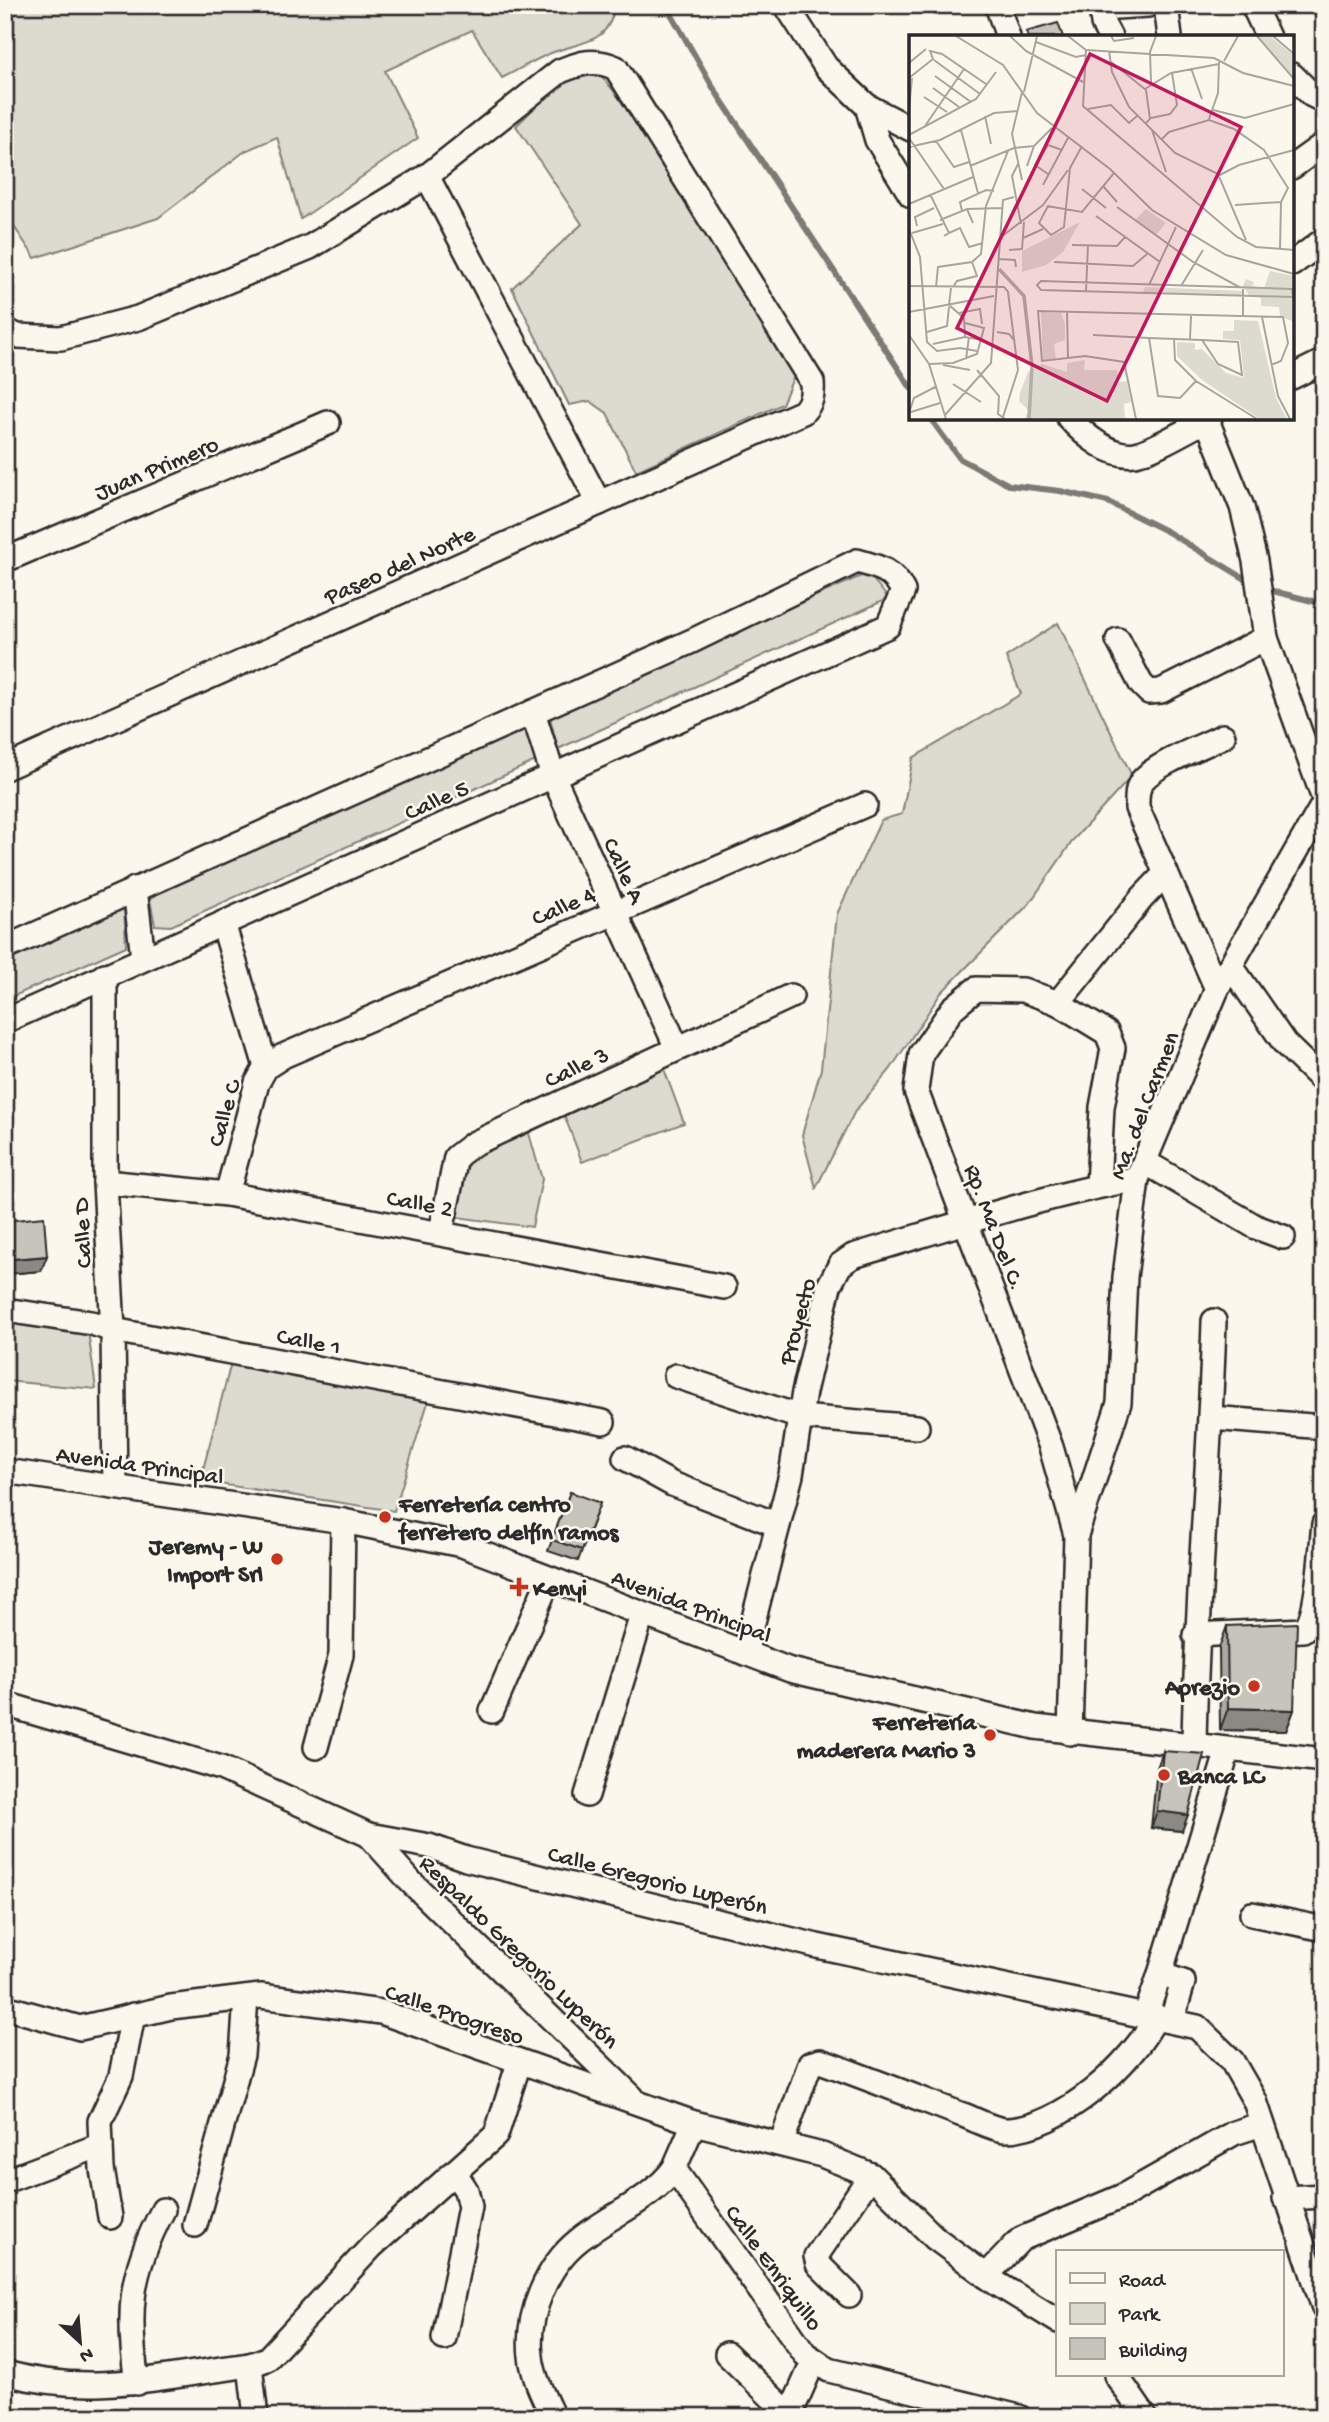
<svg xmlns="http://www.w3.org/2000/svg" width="1329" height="2422" viewBox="0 0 1329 2422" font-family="'Gochi Hand',sans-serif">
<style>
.green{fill:#dddad0;stroke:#84827e;stroke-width:2}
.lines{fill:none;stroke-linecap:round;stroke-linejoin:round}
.stream{stroke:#7b7a75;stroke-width:6}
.minor-casing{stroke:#2b2b2b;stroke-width:28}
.minor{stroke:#fbf7ec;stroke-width:23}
.wall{fill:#aba9a2;stroke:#2b2b2b;stroke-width:2}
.shaded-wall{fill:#8b8984;stroke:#2b2b2b;stroke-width:2}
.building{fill:#c7c4bc;stroke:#2b2b2b;stroke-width:2}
.poi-dot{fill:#c8321e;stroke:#fbf7ec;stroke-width:2.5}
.labels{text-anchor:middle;stroke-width:5;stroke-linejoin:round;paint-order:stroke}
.street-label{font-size:24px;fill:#2b2b2b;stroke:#fbf7ec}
.poi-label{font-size:24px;font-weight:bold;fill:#2b2b2b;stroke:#fbf7ec;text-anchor:start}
.inset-river{fill:none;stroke:#b1afa7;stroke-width:3.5}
.inset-road{fill:none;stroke:#a8a59f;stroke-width:2}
.view{fill:#c2185b;fill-opacity:0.15;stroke:#c2185b;stroke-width:3.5}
.inset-edge{fill:none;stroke:#2b2b2b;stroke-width:3.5}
</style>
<rect width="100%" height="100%" fill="#fbf7ec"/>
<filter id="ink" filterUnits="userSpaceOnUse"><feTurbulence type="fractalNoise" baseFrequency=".0143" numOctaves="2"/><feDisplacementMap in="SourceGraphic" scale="14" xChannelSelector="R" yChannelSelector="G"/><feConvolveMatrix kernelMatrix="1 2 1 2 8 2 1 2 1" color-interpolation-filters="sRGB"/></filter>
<g filter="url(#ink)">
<!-- green -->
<g class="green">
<path d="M5 5H615C609 45 582 41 551 53 534 60 518 70 502 78L472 30 385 71 418 138 301 219 277 137 245 151 158 218 35 258 5 213Z"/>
<polygon points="600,74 668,159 794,376 782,404 636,471 607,413 590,401 569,405 512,288 582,224 516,126 564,79"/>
<polygon points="868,573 896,608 887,599 558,749 549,714"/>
<polygon points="1058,623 1132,776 1074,839 1029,904 941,993 890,1070 855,1111 816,1188 802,1135 821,1069 837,914 881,820 902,814 913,758 1021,694 1006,657"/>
<polygon points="523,716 538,760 171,926 155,925 150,900 156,889"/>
<polygon points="124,903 126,946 5,1000 5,956"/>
<polygon points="661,1061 684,1123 582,1162 560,1104"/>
<polygon points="526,1123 542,1179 532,1227 449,1216 458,1156"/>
<polygon points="5,1320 88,1331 96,1389 5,1381"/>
<polygon points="232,1359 430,1396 394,1511 200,1481"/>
</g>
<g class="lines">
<!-- stream -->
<g class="stream">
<polyline points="666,5 714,89 911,388"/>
<polyline points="930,418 960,459 1009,485 1060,491 1108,502 1168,532 1252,583"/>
<polyline points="1265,589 1324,604"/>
</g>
<!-- minor casing -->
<g class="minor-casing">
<g id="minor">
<polyline points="786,5 826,67 867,106 877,140 911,195"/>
<polyline points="997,5 1008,37"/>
<polyline points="1101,5 1103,24 1110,37"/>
<polyline points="1166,5 1170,37"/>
<polyline points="1253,5 1268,37"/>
<polyline points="1100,8 1148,5"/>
<polyline points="1292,75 1312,95 1324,101"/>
<polyline points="867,106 911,129"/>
<polyline points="1292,167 1324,144"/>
<polyline points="427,176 599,503"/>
<polyline points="1292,264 1324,240"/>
<path d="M5 330 17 336 61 338 138 318 310 247 427 176 560 71C580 63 595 58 616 68L812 382C813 395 812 402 803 412L5 768"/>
<polyline points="1292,377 1324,361"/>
<path d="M1069 418C1083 434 1111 458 1135 454 1152 451 1192 427 1210 418"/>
<polyline points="1206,418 1242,507 1255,561 1266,638 1324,799"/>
<polyline points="5,560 328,423"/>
<polyline points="1118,640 1141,684 1149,692 1161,691 1266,638"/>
<polyline points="533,712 553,776 677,1048"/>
<polyline points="135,889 143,958"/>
<polyline points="223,923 266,1067"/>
<path d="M5 948 692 641 857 561C879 567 893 570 903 591L888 626 5 1021"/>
<polyline points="1231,966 1285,1044 1324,1082"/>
<polyline points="105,975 105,1182 113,1330 115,1487"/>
<path d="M1217 989 1137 808C1137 799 1136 789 1142 781 1156 763 1202 747 1223 736"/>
<polyline points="1058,1003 1142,898 1166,873"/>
<polyline points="1145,1162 1256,1227 1283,1237"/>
<polyline points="105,1182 227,1194 724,1287"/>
<polyline points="227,1194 257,1083 266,1067 283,1056 865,805"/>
<polyline points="441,1232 456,1157 473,1144 791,996"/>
<polyline points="5,1310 92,1323 113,1330 603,1422"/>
<polyline points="676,1376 800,1417 917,1427"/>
<polyline points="1211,1418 1324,1427"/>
<polyline points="625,1458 672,1484 778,1525"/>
<polyline points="5,1471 343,1521 462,1545 790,1670 1035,1727 1324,1760"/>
<polyline points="1076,1535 1119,1403 1125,1277 1137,1179 1217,989 1324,803"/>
<path d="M1195 1635 1303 1630C1319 1618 1321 1546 1324 1524"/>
<path d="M745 1653 791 1475 804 1392 829 1286 840 1265 853 1256C947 1228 1041 1196 1137 1179"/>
<polyline points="5,1704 221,1768 369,1835 429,1846 466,1859 817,1946 1197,2027 1232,2061 1255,2101 1324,2308"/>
<polyline points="492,1711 549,1579"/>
<polyline points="1070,1733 1076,1535 1051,1447 916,1091 921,1054 953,1008 976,989 1023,990 1058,1003 1107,1033 1113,1048 1102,1107 1098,1186"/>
<path d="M1194 1746C1196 1604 1210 1463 1214 1321"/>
<polyline points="316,1747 341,1655 343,1521"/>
<polyline points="587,1795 642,1615"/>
<polyline points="369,1835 411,1882 632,2097"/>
<polyline points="1252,1914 1324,1929"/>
<polyline points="5,2007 80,2028 171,2007 261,1996 381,2012 694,2123 822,2155 871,2175 935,2238 996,2283 1058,2321"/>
<polyline points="1146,2014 1160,1974"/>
<polyline points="1172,2020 1183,1982 1160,1974 1228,1750"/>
<polyline points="694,2123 674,2169 805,2354 829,2370 1019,2417"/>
<path d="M781 2144 810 2064 820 2061C867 2078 913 2096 960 2114 973 2118 991 2129 1005 2130 1059 2130 1134 2063 1156 2016"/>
<polyline points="5,2181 101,2145"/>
<polyline points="1285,2198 1324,2196"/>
<polyline points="110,2217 102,2169 100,2121 121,2076 133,2015"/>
<polyline points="195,2225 242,2055 246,1998"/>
<polyline points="986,2276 1021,2239 1123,2196 1234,2133 1262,2124"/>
<polyline points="849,2295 818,2264 816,2256 871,2175"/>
<polyline points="444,2338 470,2207 466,2190 455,2173"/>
<polyline points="727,2354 792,2417"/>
<polyline points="250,2365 256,2417"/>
<path d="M5 2373C95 2397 162 2376 250 2365L267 2359 372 2246 496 2135 519 2063"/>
<polyline points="1116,2375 1145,2417"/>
<path d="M137 2383C127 2313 129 2274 163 2210"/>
<path d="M553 2417C544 2398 533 2377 531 2356 526 2315 547 2265 579 2240 610 2215 650 2201 674 2169"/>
<polyline points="789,2417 814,2360"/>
</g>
</g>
<!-- minor -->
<use href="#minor" class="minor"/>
</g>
<!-- wall -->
<g class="wall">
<polygon points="5,1221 41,1271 6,1274"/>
<polygon points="570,1492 600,1503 578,1561 548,1551"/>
<polygon points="1227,1626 1294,1710 1286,1731 1220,1730 1219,1648"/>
<polygon points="1163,1751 1182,1831 1151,1828 1157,1768"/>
</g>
<!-- shaded-wall -->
<g class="shaded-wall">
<polygon points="5,1247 11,1247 5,1262"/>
<polygon points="47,1256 41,1271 6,1274 12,1259"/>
<polygon points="1228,1708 1294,1710 1286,1731 1220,1730"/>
<polygon points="1157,1811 1188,1815 1182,1831 1151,1828"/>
</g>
<!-- building -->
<g class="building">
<polygon points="1058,23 1063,37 1028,37 1026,32"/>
<polygon points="44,1217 47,1256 12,1259 11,1247 5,1247 5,1221"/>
<polygon points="570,1492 600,1503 582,1550 552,1540"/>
<polygon points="1297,1623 1294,1710 1228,1708 1227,1626"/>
<polygon points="1163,1751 1204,1754 1188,1815 1157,1811"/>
</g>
</g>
<!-- markers -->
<g class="poi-dot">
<circle cx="385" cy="1517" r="7"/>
<circle cx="277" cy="1559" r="7"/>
<path d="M515.5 1576.5h7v7h7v7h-7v7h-7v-7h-7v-7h7z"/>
<circle cx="1254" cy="1686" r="7"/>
<circle cx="990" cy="1735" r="7"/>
<circle cx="1164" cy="1775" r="7"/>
</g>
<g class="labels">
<!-- street labels -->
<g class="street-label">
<text transform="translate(156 467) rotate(-23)" y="8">Juan Primero</text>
<text transform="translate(399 564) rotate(-24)" y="8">Paseo del Norte</text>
<text transform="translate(436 799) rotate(-24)" y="8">Calle 5</text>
<text transform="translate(625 870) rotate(65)" y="8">Calle A</text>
<text transform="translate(563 905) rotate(-23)" y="8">Calle 4</text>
<text transform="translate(576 1066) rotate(-25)" y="8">Calle 3</text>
<text transform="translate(1143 1105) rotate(-69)" y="8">Ma. del Carmen</text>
<text transform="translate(223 1113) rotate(-74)" y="8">Calle C</text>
<text transform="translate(420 1202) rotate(10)" y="8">Calle 2</text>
<text transform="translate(996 1227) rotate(69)" y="8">Rp. Ma Del C.</text>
<text transform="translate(81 1233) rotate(-93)" y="8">Calle D</text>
<text transform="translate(796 1321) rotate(-75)" y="8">Proyecto</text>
<text transform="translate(309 1340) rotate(11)" y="8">Calle 1</text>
<text transform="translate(140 1464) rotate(8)" y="8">Avenida Principal</text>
<text transform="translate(692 1605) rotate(21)" y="8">Avenida Principal</text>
<text transform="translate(658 1879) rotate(14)" y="8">Calle Gregorio Luperón</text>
<text transform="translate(520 1951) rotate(44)" y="8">Respaldo Gregorio Luperón</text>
<text transform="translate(455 2013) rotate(19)" y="8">Calle Progreso</text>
<text transform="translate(775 2267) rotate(54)" y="8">Calle Enriquillo</text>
</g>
<!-- poi labels -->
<g class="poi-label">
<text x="399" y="1511">Ferretería centro<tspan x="399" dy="28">ferretero delfín ramos</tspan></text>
<text x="263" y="1553" text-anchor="end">Jeremy - W<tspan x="263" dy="28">Import Srl</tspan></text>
<text x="533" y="1595">Kenyi</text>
<text x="1240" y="1694" text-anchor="end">Aprezio</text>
<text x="976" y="1729" text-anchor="end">Ferretería<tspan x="976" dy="28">maderera Mario 3</tspan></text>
<text x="1178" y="1783">Banca LC</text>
</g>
</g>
<!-- overview -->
<g transform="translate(909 35)">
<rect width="385" height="385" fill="#fbf7ec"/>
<path d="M349 1H361L385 21V42ZM237 174 257 188 247 200 226 185ZM171 187 154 217 137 230 113 237V216ZM361 236 385 241V287L371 281 370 272 352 271V263L340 260 334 251 337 244 345 247 343 251 355 253ZM236 252 333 256V261L234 257ZM132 277 152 278 156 289V305L145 309 147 324 134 325ZM325 285 349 286 367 363 378 384H351L293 345 268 321V307L286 308V315L293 314 317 338 335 343 331 305 314 304V296H325ZM176 325 175 335H208L210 347 218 346 222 367 215 369 216 384H116L119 375 110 366 111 358 119 337 133 329 158 337V328Z" fill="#dddad0"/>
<path class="inset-river" d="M90 234 115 261 123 331 120 384"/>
<path class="inset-road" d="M47 1 94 30 128 78 201 134 243 175 317 220 385 239M101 1 117 16 174 47M159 1 177 15 305 23 334 38 385 51M202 1 205 6 225 3M348 1 385 44M364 1 385 19M127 7 167 22 177 20M177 15 174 71 328 202 347 212 385 215M200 16 203 37 220 72 266 118 309 139 337 205M25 25 71 59M201 26 237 55 241 84 237 88M315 26 329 1M0 28 17 14M282 33 293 64M26 41 62 67M0 43 24 24 21 16 33 19 77 49M242 47 241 17 247 1M24 53 50 72M236 54 262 38 310 29M115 57 128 1M15 62 38 77M179 74 202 70 220 88 228 81M0 75 3 43M304 75 336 83 385 69M76 81 82 109M242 83 261 79 268 70 263 38M300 84 309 58 310 27M16 91 55 34M52 95 69 158M243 95 257 137M0 100 67 64 87 37M0 103 35 154M253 104 260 97 300 85 325 94 355 115 379 153 372 167 371 214M27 106 45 132 60 127M0 112 31 105 85 78 109 76M109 129 103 141 112 189M61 131 105 113 125 111 143 93M118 131 125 111M139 139 126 130 139 110 153 115M309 141 330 130 385 115M113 145 103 99 113 57M134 150 159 103M194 151 208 167M173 154 197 173M21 159 40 198 35 201M0 169 64 142M326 170 372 167M138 171 173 177 205 138M139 171 130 188 142 200 155 192 161 133 173 111M208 172 284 227 332 253M58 174 93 173M53 176 51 167 77 155 85 156M187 181 251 227M31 185 58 174 64 188M8 191 6 182 25 173M0 194 11 222 18 307 28 316 51 313 68 316M3 198 34 189M40 198 51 193 60 212 74 208M92 202 134 170 159 135M114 203 134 194M163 210 208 211 216 202M100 215 113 214 115 187M90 224 106 225 107 232M145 227 224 231 238 219M132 246 383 254 384 262 132 255 128 250ZM240 250 267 192M0 251 95 252 99 257 109 335 94 382M272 251 294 215M27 252 29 232 63 227 72 219 77 171 99 116M44 252 48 246 68 241 63 227M42 253 40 270 55 283 56 302M177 256 179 210M158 276 159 323M0 277 85 261M50 278 71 274 73 289M334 281V254M353 282 369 361 381 384M18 297 38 291 40 272M88 297 100 299 106 306M0 300 20 329 37 384M184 300 240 303 293 305 329 307 333 340 309 329 293 305M240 303 249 361 271 363 287 346M265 304 266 325 287 346 348 384M281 304 282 281M24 309 56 302 74 305M57 324 60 302M20 329 44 328 68 319 75 293 56 288M34 330 61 335M68 335 90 361 89 379 96 384M44 349 72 367M2 377 31 368M0 378 5 363 28 351M36 380 82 328 94 165 105 162M227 384 215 327 176 321 133 326 129 276 374 282 379 308 372 326 362 330"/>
<path class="view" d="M181 19 332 92 198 366 48 293Z"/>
<rect width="385" height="385" class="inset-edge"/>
</g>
<!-- margin -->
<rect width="1329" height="2422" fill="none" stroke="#fbf7ec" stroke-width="28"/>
<rect x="14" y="14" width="1301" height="2394" fill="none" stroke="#2b2b2b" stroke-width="2.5" filter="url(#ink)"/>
<!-- legend -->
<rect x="1056" y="2250" width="228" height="126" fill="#fbf7ec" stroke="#a8a59f" stroke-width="2"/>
<rect x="1070" y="2273" width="35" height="10" fill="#fbf7ec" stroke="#a8a59f" stroke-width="2"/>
<text x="1119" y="2286" font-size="21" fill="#2b2b2b">Road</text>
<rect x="1070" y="2303" width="35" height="21" fill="#dddad0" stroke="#a8a59f" stroke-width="2"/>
<text x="1119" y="2320" font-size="21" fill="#2b2b2b">Park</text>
<rect x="1070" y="2338" width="35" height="21" fill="#c7c4bc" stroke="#a8a59f" stroke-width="2"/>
<text x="1119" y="2356" font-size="21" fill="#2b2b2b">Building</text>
<!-- north arrow -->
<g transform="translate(80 2342) rotate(154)" stroke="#fbf7ec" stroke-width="5" paint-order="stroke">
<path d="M0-5L12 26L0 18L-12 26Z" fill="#2b2b2b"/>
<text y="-10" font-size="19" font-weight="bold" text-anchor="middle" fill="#2b2b2b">N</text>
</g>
</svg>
